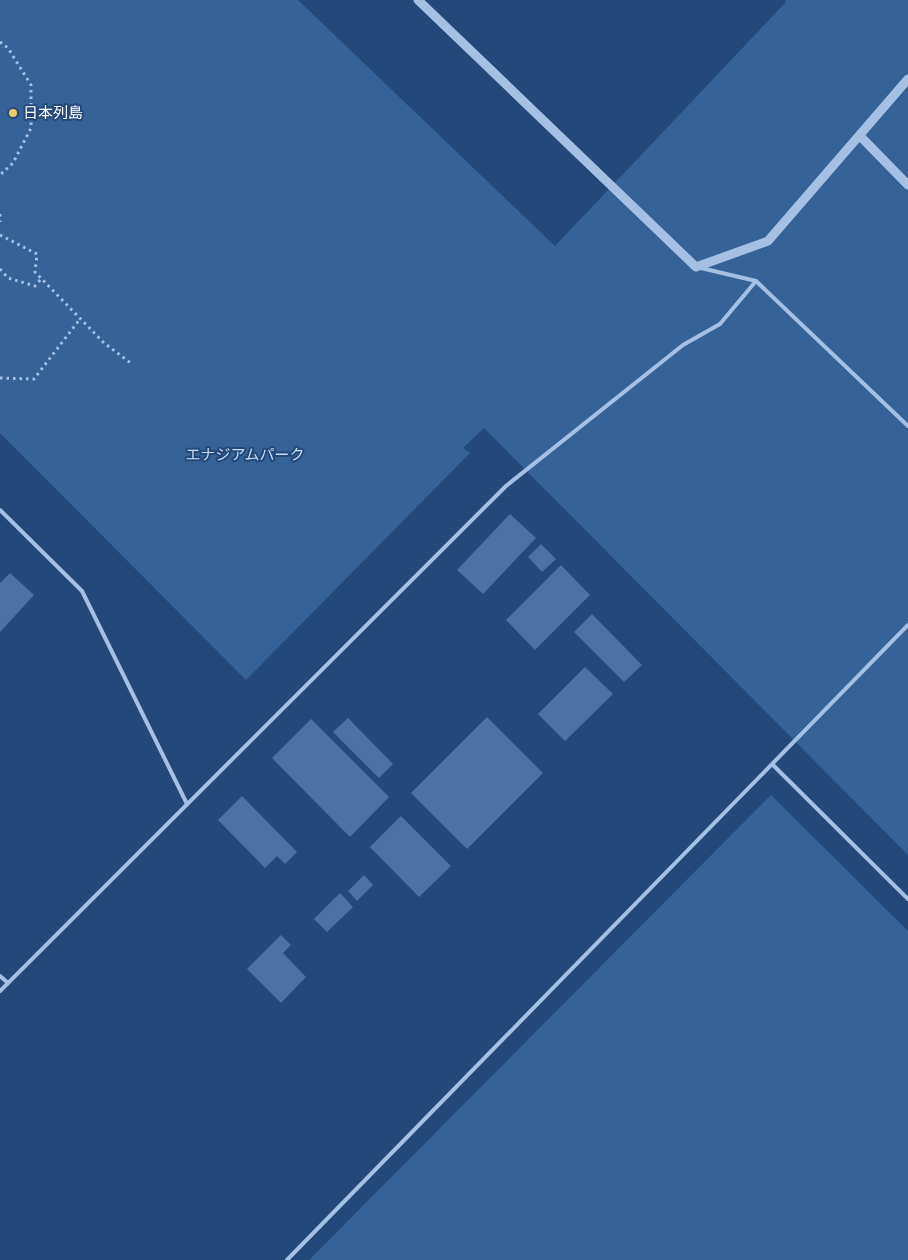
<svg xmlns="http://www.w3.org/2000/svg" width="908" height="1260" viewBox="0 0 908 1260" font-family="Cabin,'Noto Sans JP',sans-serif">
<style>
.green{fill:#356297}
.building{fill:#4b72a3}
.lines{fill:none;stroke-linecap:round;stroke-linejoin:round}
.path{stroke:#a4c1e5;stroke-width:3;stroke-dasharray:2.5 4;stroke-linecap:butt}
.service{stroke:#a4c1e5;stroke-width:4}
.tertiary{stroke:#a4c1e5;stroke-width:9}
.poi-dot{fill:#f0c866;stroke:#224979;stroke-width:2}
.labels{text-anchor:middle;stroke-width:4;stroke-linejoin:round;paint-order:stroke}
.poi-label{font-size:15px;fill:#fff;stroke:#224979;text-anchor:start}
.park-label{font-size:15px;fill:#c6dbf4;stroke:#224979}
</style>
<rect width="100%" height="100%" fill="#224979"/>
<!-- green -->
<g class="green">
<polygon points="0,0 298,0 555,246 786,2 785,0 908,0 908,855 484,428 463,448 470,453 246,680 0,433"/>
<polygon points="771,795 908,931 908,1260 309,1260"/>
</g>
<!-- building -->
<g class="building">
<polygon points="510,514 536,538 483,594 457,570"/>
<polygon points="541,544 556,559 542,572 528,557"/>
<polygon points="561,565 590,595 535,650 506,620"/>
<polygon points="10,573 34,595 0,632 0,583"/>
<polygon points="592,614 642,665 624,682 574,632"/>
<polygon points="585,667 613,694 565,741 538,714"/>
<polygon points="487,717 543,773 467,849 411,793"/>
<polygon points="348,718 393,764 379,778 333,732"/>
<polygon points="311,719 389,797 350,837 272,758"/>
<polygon points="242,796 297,852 285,864 277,856 265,868 218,820"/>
<polygon points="401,816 451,866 419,897 370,847"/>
<polygon points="364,875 373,885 357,901 348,891"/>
<polygon points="340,893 353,907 327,932 314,919"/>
<polygon points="281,935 291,945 283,953 306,977 281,1003 247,969"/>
</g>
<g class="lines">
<!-- path -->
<g class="path">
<polyline points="0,42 8,48 31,85 31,128 13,163 0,175"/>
<polyline points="0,214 0,222"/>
<polyline points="0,235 37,254 35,272 104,343 132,364"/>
<polyline points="0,269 8,278 35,286 41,279"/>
<polyline points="0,378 34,379 80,319"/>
</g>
<!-- service -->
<g class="service">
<polyline points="701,268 756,281 908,426"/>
<polyline points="0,510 82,591 187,804"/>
<polyline points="773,765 908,899"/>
<polyline points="0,976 8,983"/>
<polyline points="0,991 506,486 683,345 720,324 756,281"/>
<polyline points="287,1260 908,625"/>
</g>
<!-- tertiary -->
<g class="tertiary">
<polyline points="418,0 696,267 768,241 908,79"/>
<polyline points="860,136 908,185"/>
</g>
</g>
<!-- markers -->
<circle class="poi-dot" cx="13" cy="113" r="5"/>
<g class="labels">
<!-- poi labels -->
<g class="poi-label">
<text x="23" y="118">日本列島</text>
</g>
<!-- park labels -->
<g class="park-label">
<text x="245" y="460">エナジアムパーク</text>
</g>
</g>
</svg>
